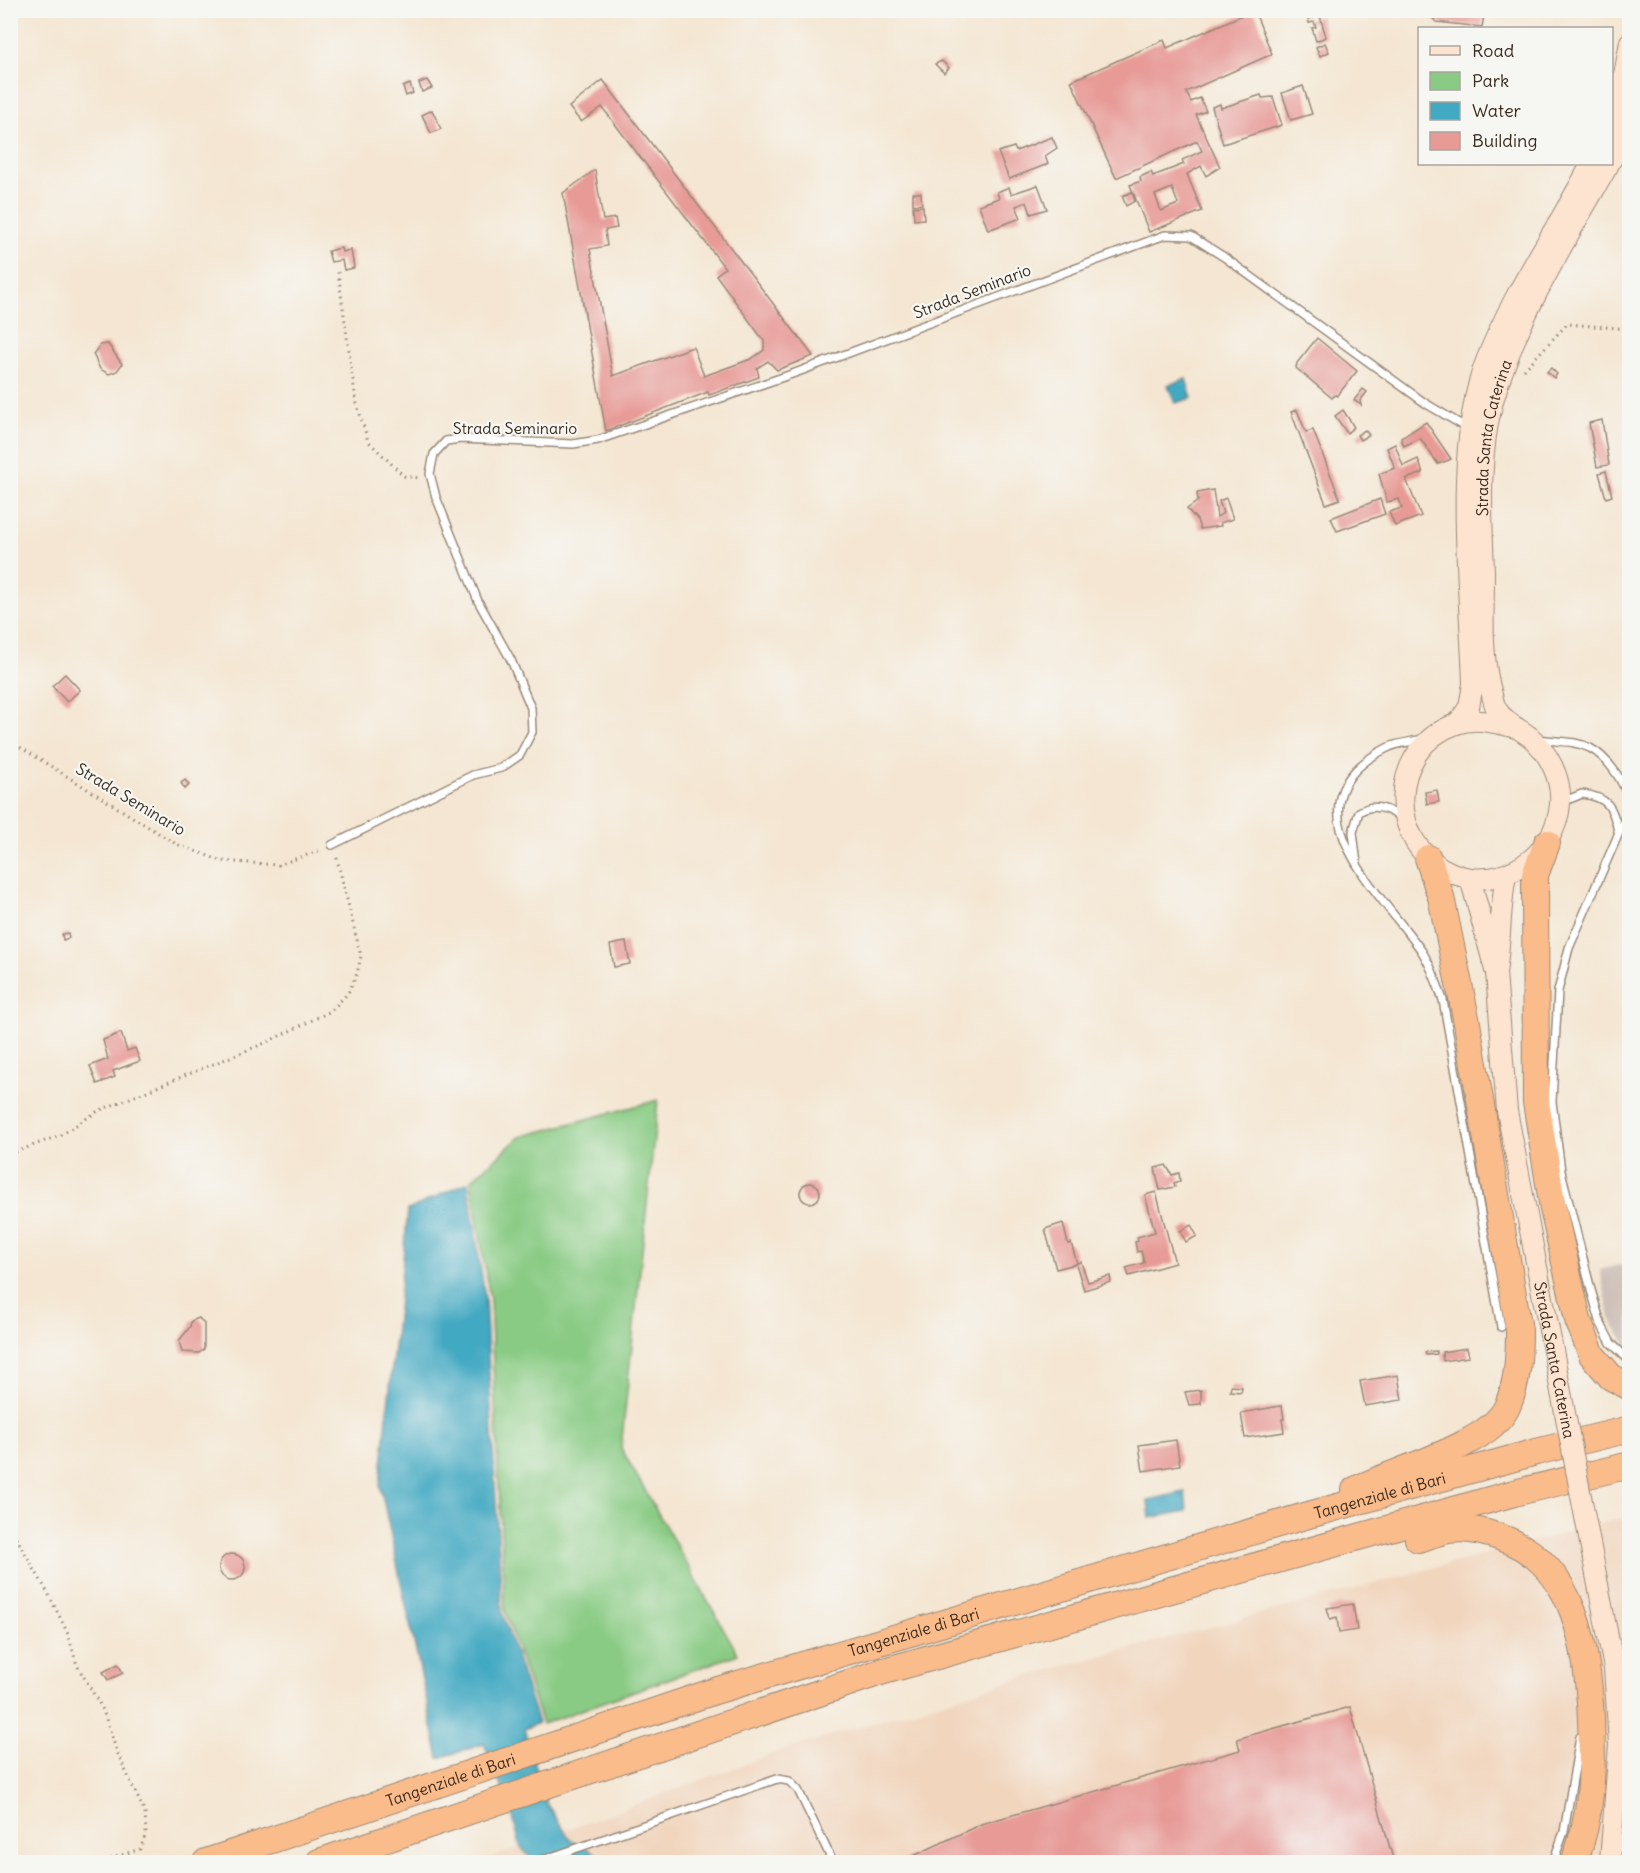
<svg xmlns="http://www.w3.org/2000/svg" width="1640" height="1873" viewBox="0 0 1640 1873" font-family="Delius,sans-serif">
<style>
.built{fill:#f1d5bd}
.industrial{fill:#cec1ba}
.green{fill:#89cb84;stroke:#627a51;stroke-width:1.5}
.water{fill:#42a9c2;stroke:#3e6a70;stroke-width:1.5}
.building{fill:#e79a96;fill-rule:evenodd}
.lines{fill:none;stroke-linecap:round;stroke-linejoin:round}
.lane-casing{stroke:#988878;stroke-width:10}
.secondary-casing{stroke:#988878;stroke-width:22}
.highway-casing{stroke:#988878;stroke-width:28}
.path{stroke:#988878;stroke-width:3;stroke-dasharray:1.5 4.5;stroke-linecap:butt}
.lane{stroke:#fff;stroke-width:7}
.secondary{stroke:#fde4d1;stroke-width:20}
.highway{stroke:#fabc8b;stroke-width:26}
.secondary-bridge-casing{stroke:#988878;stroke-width:22;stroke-linecap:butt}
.secondary-bridge{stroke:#fde4d1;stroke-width:20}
.labels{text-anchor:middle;stroke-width:4.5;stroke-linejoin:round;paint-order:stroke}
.street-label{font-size:16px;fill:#3b2a1e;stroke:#f6f6f2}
</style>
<rect width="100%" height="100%" fill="#f6f6f2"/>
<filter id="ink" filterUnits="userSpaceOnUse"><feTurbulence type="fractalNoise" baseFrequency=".0167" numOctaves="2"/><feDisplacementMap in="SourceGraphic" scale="12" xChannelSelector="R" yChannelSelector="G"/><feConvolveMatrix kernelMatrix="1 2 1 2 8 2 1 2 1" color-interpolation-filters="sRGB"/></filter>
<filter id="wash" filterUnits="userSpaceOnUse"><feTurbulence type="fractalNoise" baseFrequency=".008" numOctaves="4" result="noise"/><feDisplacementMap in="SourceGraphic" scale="24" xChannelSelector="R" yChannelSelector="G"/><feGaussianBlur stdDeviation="1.35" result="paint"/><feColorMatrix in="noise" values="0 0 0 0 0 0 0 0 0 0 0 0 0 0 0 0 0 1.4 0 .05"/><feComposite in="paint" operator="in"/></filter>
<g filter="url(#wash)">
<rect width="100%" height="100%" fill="#f4e6d2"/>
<!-- built -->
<polygon class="built" points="1629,1516 1629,1862 480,1862 780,1751 1023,1677"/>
<!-- industrial -->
<polygon class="industrial" points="1629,1262 1630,1262 1629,1350 1610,1318 1600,1270"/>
<!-- green -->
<polygon class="green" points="658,1100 621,1448 738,1654 542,1724 505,1611 490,1300 471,1180 520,1137"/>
<!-- water -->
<g class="water">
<polygon points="1186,379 1192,398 1175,403 1168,385"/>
<polygon points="468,1182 485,1298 502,1612 538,1723 524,1729 548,1806 570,1839 611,1862 534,1862 520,1846 513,1817 484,1744 439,1758 380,1485 408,1210"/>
<polygon points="1185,1492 1187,1511 1150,1518 1148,1500"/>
</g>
<g id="blocks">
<!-- building -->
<g class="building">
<path d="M1254 10 1272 54 1186 92 1191 102 1200 98 1206 111 1196 115 1220 167 1206 176 1201 166 1187 174 1202 211 1149 232 1130 185 1141 181 1140 177 1151 172 1153 176 1184 164 1182 160 1202 151 1197 141 1116 178 1071 81 1164 40 1167 48ZM1172 188 1178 204 1161 211 1155 195Z"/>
<polygon points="1453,10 1466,13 1467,10 1485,10 1482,27 1436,22 1432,17 1434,11"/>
<polygon points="1320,16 1326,37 1316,41 1312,28 1316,27 1314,22 1309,23 1308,19"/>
<polygon points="1325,43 1329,52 1320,56 1316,47"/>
<polygon points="942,61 949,68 944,73 935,64"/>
<polygon points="427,80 432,88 422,92 419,83"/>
<polygon points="603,80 813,356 777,370 768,361 757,368 759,377 709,395 708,392 606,431 563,193 595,170 603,220 615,218 617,228 605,230 607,246 590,249 613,376 693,347 704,376 751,359 764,350 764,341 716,275 725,268 602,107 581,122 569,107"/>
<polygon points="410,84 413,93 406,96 403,87"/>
<polygon points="1303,86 1312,114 1291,120 1282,93"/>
<polygon points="1261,95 1262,98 1273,97 1282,125 1223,144 1212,107 1220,104 1221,108"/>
<polygon points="432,110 441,129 431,133 422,115"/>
<polygon points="1052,137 1057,148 1045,156 1048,164 1009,179 998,152 1014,147 1016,151"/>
<polygon points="1038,185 1047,209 1031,214 1027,202 1016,206 1021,218 988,230 979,205 999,198 997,192 1009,187 1011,194"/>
<polygon points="1132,192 1135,201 1126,206 1122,196"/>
<polygon points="913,193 921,193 922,204 913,205"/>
<polygon points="923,206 924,219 914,220 913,207"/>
<polygon points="341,248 342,252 351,250 354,268 344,270 342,260 331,262 328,251"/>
<polygon points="1317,338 1357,371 1337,396 1335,395 1332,398 1296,368 1297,363"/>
<polygon points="108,344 122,364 117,371 109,374 100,369 93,354 100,345"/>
<polygon points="1551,368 1557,374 1554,378 1547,372"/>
<polygon points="1363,389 1367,392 1360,401 1361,405 1354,400"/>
<polygon points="1297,410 1306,432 1313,430 1340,499 1326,504 1291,412"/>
<polygon points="1343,410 1354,427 1347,433 1335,416"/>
<polygon points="1602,420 1609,465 1597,467 1589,423"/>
<polygon points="1426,422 1451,459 1449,460 1438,464 1420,438 1404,446 1401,438"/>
<polygon points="1365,430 1369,435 1360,440 1357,435"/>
<polygon points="1395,444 1403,466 1418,459 1423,473 1406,479 1421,516 1395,526 1389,512 1402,508 1399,499 1387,502 1379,474 1395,468 1387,448"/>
<polygon points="1606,471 1612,496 1606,498 1599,473"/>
<polygon points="1213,490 1217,517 1223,513 1219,501 1226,498 1233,519 1220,523 1221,526 1200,529 1197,520 1187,509 1198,501 1197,493"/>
<polygon points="1380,499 1385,514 1337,531 1331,518"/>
<polygon points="65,674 80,690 67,702 52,686"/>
<polygon points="185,780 189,785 185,789 181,783"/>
<polygon points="1437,790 1439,802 1427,804 1425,792"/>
<polygon points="68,933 69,938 63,940 62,934"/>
<polygon points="626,942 630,964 614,967 610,945"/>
<polygon points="121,1033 127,1051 135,1048 140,1061 113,1071 115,1077 97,1084 90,1066 108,1059 103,1040"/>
<polygon points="1166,1165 1172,1175 1179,1173 1180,1181 1174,1183 1175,1187 1160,1190 1155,1168"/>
<circle cx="810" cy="1193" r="10"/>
<polygon points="1156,1192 1175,1263 1129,1276 1126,1268 1144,1263 1141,1251 1137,1252 1135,1242 1138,1241 1137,1237 1155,1232 1145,1195"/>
<polygon points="1063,1223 1068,1244 1071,1243 1077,1263 1081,1262 1088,1282 1110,1276 1111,1282 1084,1290 1076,1264 1056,1269 1045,1229"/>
<polygon points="1191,1225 1197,1236 1186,1242 1180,1231"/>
<polygon points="199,1318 204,1324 204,1349 199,1353 182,1352 179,1341 190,1327 191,1321"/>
<polygon points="1467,1348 1469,1357 1443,1361 1442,1352"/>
<polygon points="1437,1351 1437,1354 1426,1355 1425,1352"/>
<polygon points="1398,1375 1402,1400 1365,1406 1360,1381"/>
<polygon points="1231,1386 1242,1387 1241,1392 1230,1391"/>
<polygon points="1201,1390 1201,1404 1189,1405 1185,1392"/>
<polygon points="1280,1406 1282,1406 1284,1419 1282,1419 1284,1432 1245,1438 1241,1413"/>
<polygon points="1176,1440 1180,1465 1143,1471 1139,1445"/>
<circle cx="232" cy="1567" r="13"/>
<polygon points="1353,1604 1357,1630 1339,1633 1337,1617 1330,1619 1327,1608"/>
<polygon points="118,1664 123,1673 108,1680 103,1672"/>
<polygon points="1350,1707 1394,1862 901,1862 981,1824 1240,1750 1237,1739"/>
</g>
</g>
</g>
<g filter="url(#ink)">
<use href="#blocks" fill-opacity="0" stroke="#988878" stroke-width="1.5"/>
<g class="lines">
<!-- lane casing -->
<g class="lane-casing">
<g id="lane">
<path d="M1423 739C1411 742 1397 743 1387 748 1279 803 1379 891 1421 950 1431 965 1437 983 1443 1000L1501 1327"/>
<path d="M1539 739C1556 742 1574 740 1590 748 1607 757 1625 782 1628 800 1629 806 1626 813 1625 819L1569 948 1558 991 1552 1102 1561 1171 1591 1290 1601 1324 1611 1343 1630 1361"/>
<path d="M1562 802 1582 794C1608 797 1613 807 1618 831"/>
<polyline points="332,845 473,775 501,768 520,755 532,732 531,708 511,660 478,601 436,497 430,474 434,454 446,441 461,439 573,444 598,440 795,373 1165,235 1191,236 1224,257 1425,403 1467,428"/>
<path d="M1357 864 1353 832 1359 812C1373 803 1388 808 1401 818"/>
<polyline points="537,1862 777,1779 789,1781 798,1790 833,1862"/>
<polyline points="1553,1862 1564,1832 1580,1737"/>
</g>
</g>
<!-- secondary casing -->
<g class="secondary-casing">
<g id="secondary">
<polyline points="1612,123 1617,113 1630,42"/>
<polyline points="1612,159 1630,115"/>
<path d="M1457 724 1469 707 1473 684C1470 589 1452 448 1486 361 1513 291 1557 230 1591 164"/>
<path id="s1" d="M1516 728C1496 723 1476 717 1456 724 1388 748 1385 845 1452 873 1500 893 1556 856 1560 804 1562 779 1549 752 1529 736 1518 728 1503 721 1496 708 1493 702 1492 693 1490 687 1481 650 1484 609 1484 571 1482 515 1478 456 1493 401 1517 317 1566 240 1609 164"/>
<polyline points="1470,878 1495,970"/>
<path d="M1496 973C1501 940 1500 907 1506 875"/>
<polyline points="1610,1862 1619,1744"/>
</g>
</g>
<!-- highway casing -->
<g class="highway-casing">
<g id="highway">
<polyline points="1547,843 1535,875 1536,1102 1553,1209 1578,1320 1592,1355 1611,1377 1630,1387"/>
<path d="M1355 1490C1394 1470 1489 1446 1507 1407 1518 1382 1519 1356 1519 1330L1467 1023 1441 897 1428 858"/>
<path d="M1418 1539C1428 1536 1438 1532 1449 1530 1467 1527 1485 1532 1502 1538 1577 1564 1587 1650 1591 1718 1593 1768 1593 1815 1574 1862"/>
<path id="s2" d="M206 1862 718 1690 1305 1516 1536 1452 1630 1429"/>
<polyline points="319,1862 884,1671 1514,1493 1630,1465"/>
</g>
</g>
<!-- path -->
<g class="path">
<polyline points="338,272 356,401 368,441 404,476 420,478"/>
<polyline points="1524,370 1567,324 1630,329"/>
<polyline points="10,741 176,844 222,861 278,865 321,850"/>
<polyline points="10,1154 61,1135 98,1111 265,1043 331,1011 348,993 357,974 361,956 336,855"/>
<polyline points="10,1527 48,1593 68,1634 77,1665 103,1710 117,1752 145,1813 146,1834 140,1849 100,1862"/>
</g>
<!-- lane -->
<use href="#lane" class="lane"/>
<!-- secondary -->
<use href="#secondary" class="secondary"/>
<!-- highway -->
<use href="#highway" class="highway"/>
<!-- secondary-bridge casing -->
<g class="secondary-bridge-casing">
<g id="secondary-bridge">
<path id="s3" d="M1496 973 1507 1111 1614 1668 1619 1744"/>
</g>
</g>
<!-- secondary-bridge -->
<use href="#secondary-bridge" class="secondary-bridge"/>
</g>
</g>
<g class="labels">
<!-- street labels -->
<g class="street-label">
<text transform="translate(972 291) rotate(-21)" y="6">Strada Seminario</text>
<text x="515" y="434">Strada Seminario</text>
<text dy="6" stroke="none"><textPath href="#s1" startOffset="795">Strada Santa Caterina</textPath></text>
<text transform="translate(131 799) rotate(31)" y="6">Strada Seminario</text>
<text dy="6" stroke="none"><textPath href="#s3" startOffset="392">Strada Santa Caterina</textPath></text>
<text dy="6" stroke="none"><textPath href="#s2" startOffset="1230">Tangenziale di Bari</textPath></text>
<text dy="6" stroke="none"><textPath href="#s2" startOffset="744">Tangenziale di Bari</textPath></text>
<text dy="6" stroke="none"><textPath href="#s2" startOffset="258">Tangenziale di Bari</textPath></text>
</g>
</g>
<!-- margin -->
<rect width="1640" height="1873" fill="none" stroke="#f6f6f2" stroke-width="36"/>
<!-- legend -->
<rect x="1418" y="27" width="195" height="138" fill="#f6f6f2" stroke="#aba49d" stroke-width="1.5"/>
<rect x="1430" y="46" width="30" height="9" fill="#fde4d1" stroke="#aba49d" stroke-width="1.5"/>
<text x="1472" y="57" font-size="18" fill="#3b2a1e">Road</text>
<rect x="1430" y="72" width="30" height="18" fill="#89cb84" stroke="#aba49d" stroke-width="1.5"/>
<text x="1472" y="87" font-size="18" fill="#3b2a1e">Park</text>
<rect x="1430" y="102" width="30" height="18" fill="#42a9c2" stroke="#aba49d" stroke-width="1.5"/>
<text x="1472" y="117" font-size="18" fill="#3b2a1e">Water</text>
<rect x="1430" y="132" width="30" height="18" fill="#e79a96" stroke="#aba49d" stroke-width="1.5"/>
<text x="1472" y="147" font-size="18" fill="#3b2a1e">Building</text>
</svg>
